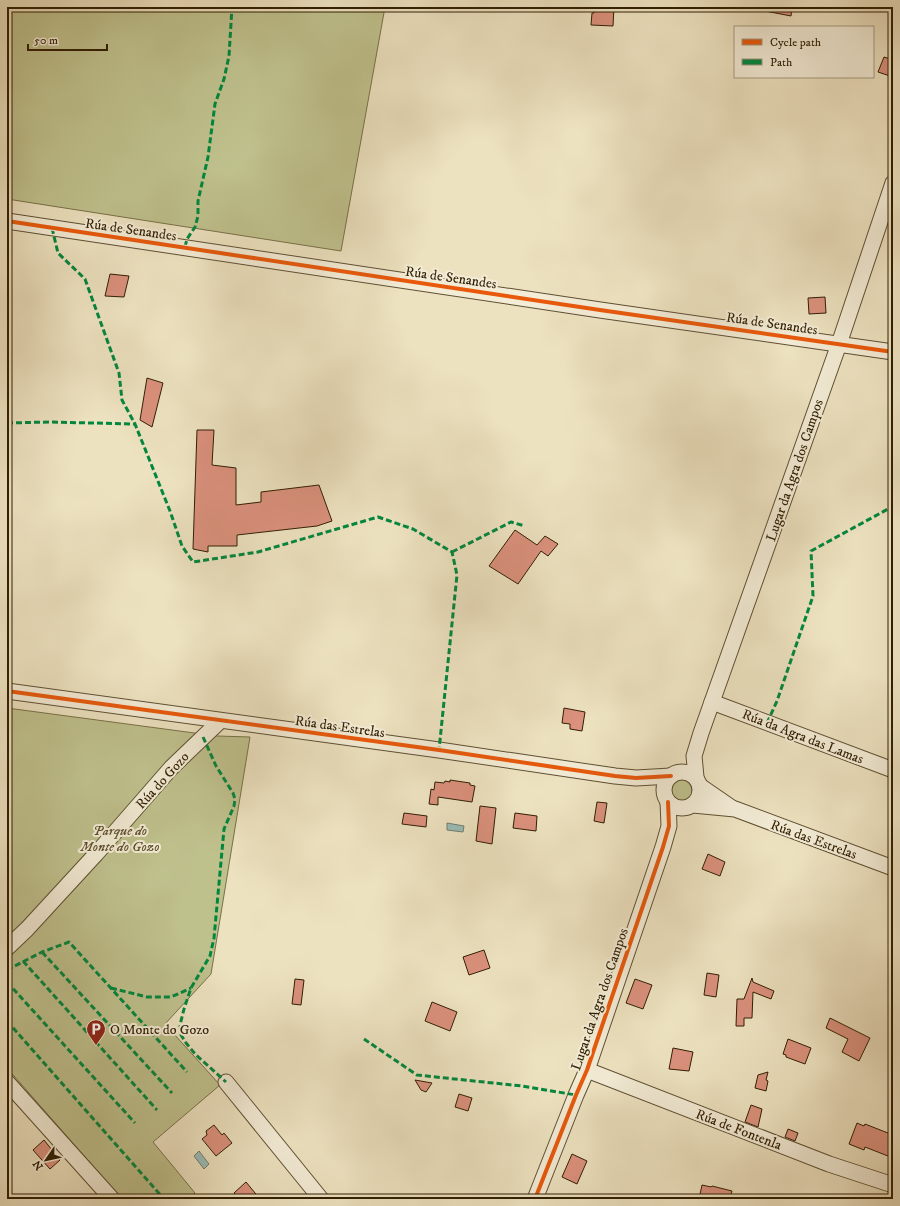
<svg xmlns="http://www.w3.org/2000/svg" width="900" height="1206" viewBox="0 0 900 1206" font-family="'IM FELL DW Pica',serif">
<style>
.green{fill:#bfc18d;stroke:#787048}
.water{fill:#9abdb8;stroke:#707d70}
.building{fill:#db917d;stroke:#301e03}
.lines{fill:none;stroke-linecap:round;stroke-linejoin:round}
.minor-casing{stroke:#5f4f32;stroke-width:17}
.minor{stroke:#f3ecd6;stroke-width:15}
.quiet{stroke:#00873e;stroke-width:3;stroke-dasharray:6 3;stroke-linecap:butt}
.cycleway-casing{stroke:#f3ecd6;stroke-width:6}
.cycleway{stroke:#e8590c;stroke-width:4}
.labels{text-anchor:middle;stroke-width:4;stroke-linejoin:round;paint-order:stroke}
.street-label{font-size:14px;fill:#301e03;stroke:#f3ecd6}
.park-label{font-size:14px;font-style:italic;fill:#5b4f2c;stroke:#f3ecd6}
.poi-label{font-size:14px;fill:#301e03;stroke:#f3ecd6;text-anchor:start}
</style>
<rect width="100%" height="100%" fill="#ede2c0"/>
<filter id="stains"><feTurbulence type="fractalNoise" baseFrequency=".005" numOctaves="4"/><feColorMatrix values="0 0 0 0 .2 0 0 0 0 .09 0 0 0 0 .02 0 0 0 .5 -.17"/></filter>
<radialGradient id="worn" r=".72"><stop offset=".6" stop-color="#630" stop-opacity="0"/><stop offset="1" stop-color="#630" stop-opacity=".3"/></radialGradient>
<!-- green -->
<g class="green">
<polygon points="7,7 385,7 341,251 7,199"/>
<polygon points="7,708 217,736 250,737 211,974 165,1024 220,1085 153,1142 195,1193 188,1199 122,1199 7,1068"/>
<circle cx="680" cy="791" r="12"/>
</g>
<!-- water -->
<g class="water">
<polygon points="447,823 464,826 463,832 447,830"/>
<polygon points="199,1151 209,1164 204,1169 194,1156"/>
</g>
<!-- building -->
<g class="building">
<polygon points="595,7 614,7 613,26 591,25 592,13 594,13"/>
<polygon points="765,7 792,7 791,16 765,11"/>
<polygon points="884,57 893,60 893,77 878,72"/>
<polygon points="110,274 129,276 124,297 105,296"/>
<polygon points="825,297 826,313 809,314 808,298"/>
<polygon points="147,378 163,383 152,427 140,420"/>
<polygon points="197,430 214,430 212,465 236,468 236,505 261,502 261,492 319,485 332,521 317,526 237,535 237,546 208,546 208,552 193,549"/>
<polygon points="515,530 537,545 545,536 558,544 548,556 541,551 518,584 489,566"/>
<polygon points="564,708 585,712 582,731 570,729 570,724 562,723"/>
<polygon points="450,780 470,783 470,785 475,786 472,802 438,797 438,805 429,804 431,789 434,790 435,782 444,783 445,781 450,782"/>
<polygon points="597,802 607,803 604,823 594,821"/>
<polygon points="480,806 496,808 492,844 476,841"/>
<polygon points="404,813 427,816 426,827 402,824"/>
<polygon points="515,813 537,816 536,831 513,828"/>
<polygon points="708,854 725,862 720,876 702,869"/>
<polygon points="484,950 490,968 469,975 463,957"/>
<polygon points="707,973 719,975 716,997 704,995"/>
<polygon points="752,978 753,982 774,991 771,999 753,992 752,1018 744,1018 744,1026 736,1026 737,999 744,999"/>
<polygon points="295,979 304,980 301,1005 292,1004"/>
<polygon points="635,979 652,985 643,1009 626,1003"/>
<polygon points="432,1002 457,1012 450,1031 425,1021"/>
<polygon points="830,1018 870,1038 859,1061 842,1052 848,1039 826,1028"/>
<polygon points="788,1039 811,1048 805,1064 786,1057 786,1055 783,1054"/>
<polygon points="673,1048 693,1052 689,1071 669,1069"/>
<polygon points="768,1072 766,1080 768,1081 766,1091 755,1088 758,1075"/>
<polygon points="415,1080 432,1083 426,1092 421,1090"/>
<polygon points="459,1094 472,1098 468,1111 455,1107"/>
<polygon points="751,1105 762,1109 758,1127 745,1122"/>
<polygon points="857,1123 864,1126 865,1124 893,1135 893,1158 865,1147 864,1150 849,1144"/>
<polygon points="214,1125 222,1135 224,1133 232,1143 216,1156 202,1139 207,1135 206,1131"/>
<polygon points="788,1129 798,1133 795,1141 785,1137"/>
<polygon points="44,1140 60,1160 50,1169 33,1150"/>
<polygon points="572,1154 587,1161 577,1184 562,1177"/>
<polygon points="246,1182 260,1199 239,1199 234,1193"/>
<polygon points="702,1185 711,1187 712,1186 732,1191 730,1199 699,1199"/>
</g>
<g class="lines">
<!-- minor casing -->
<g class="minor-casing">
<g id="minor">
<polyline points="7,221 600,310 893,352"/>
<polyline points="7,691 439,750 615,776 636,778 671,776"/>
<polyline points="712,702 893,770"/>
<circle cx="682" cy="790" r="18"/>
<polyline points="696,777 694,756 701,733 839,344 893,183"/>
<polyline points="700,786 732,808"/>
<polyline points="693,805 735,809 893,868"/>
<polyline points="7,948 27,929 96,854 171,768 220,721"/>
<polyline points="587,1070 829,1164 893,1185"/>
<polyline points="7,1082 112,1199"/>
<polyline points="226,1082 321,1199"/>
<polyline points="535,1199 576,1095 587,1070 663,847 669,826 668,802"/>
</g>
</g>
<!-- minor -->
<use href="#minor" class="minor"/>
<!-- quiet -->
<g class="quiet">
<polyline points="52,228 58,253 85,279 119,373 122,400 135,424 170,511 182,546 193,562 258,552 378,517 413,529 452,552 457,575 439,750"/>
<polyline points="185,247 187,239 195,227 198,216 198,201 208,157 215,104 224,79 229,56 232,7"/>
<polyline points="7,423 49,422 135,424"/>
<polyline points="452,552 511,522 525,526"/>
<polyline points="767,723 777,701 813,596 811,551 888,509"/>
<polyline points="203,737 216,766 233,793 235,799 234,806 224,829 214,938 210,956 191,988 184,1009 180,1025 181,1035 186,1043 196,1055 226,1082"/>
<polyline points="42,952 172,1093"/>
<polyline points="23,961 157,1110"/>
<polyline points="7,970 42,952 69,942 187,1072"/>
<polyline points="7,982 135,1123"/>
<polyline points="111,988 147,997 171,997 191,988"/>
<polyline points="7,1021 164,1199"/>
<polyline points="364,1039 417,1075 522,1086 576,1095"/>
</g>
<!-- cycleway casing -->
<g class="cycleway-casing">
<g id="cycleway">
<polyline points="7,221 600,310 893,352"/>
<polyline points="7,691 439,750 615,776 636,778 671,776"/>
<polyline points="535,1199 576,1095 587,1070 663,847 669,826 668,802"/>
</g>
</g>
<!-- cycleway -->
<use href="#cycleway" class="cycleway"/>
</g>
<!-- icons -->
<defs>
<g id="parking-pin" transform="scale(1)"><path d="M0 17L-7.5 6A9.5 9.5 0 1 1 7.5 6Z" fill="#8f2418" stroke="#f3ecd6"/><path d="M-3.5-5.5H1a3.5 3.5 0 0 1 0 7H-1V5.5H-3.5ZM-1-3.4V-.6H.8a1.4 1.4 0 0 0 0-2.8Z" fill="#fff"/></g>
</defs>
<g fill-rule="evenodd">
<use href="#parking-pin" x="96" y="1029"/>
</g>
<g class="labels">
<!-- street labels -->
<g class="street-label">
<text transform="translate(131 229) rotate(8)" y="5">Rúa de Senandes</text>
<text transform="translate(451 277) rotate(8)" y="5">Rúa de Senandes</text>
<text transform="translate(772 323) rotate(8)" y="5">Rúa de Senandes</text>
<text transform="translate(794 470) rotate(-71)" y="5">Lugar da Agra dos Campos</text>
<text transform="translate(340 726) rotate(8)" y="5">Rúa das Estrelas</text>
<text transform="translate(803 736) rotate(21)" y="5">Rúa da Agra das Lamas</text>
<text transform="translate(162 780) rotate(-48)" y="5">Rúa do Gozo</text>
<text transform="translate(814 839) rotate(20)" y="5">Rúa das Estrelas</text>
<text transform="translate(599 999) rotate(-71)" y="5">Lugar da Agra dos Campos</text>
<text transform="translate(739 1129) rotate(21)" y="5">Rúa de Fontenla</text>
</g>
<!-- park labels -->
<g class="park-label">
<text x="120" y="835">Parque do<tspan x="120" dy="16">Monte do Gozo</tspan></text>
</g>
<!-- poi labels -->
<g class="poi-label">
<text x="110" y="1034">O Monte do Gozo</text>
</g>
</g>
<!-- margin -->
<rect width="900" height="1206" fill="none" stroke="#ede2c0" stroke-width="24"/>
<rect x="8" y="8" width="884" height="1190" fill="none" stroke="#301e03" stroke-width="2"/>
<rect x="12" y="12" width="876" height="1182" fill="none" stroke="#301e03"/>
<!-- legend -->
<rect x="734" y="26" width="140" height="52" fill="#f3ecd6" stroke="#a59a82"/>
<rect x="742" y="39" width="20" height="6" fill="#e8590c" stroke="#a59a82"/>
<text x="770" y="46" font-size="12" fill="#301e03">Cycle path</text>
<rect x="742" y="59" width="20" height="6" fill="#00873e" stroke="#a59a82"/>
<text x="770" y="66" font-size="12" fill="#301e03">Path</text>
<!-- north arrow -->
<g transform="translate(46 1160) rotate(236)" stroke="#f3ecd6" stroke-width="3" paint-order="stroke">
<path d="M0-3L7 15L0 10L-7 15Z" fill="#301e03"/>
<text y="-6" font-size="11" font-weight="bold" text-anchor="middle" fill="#301e03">N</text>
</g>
<!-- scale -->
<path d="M28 44v6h79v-6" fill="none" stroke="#301e03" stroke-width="2"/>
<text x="34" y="44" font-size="12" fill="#301e03" stroke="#f3ecd6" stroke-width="3" paint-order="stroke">50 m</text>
<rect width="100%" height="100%" filter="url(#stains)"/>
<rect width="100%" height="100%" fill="url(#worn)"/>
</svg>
